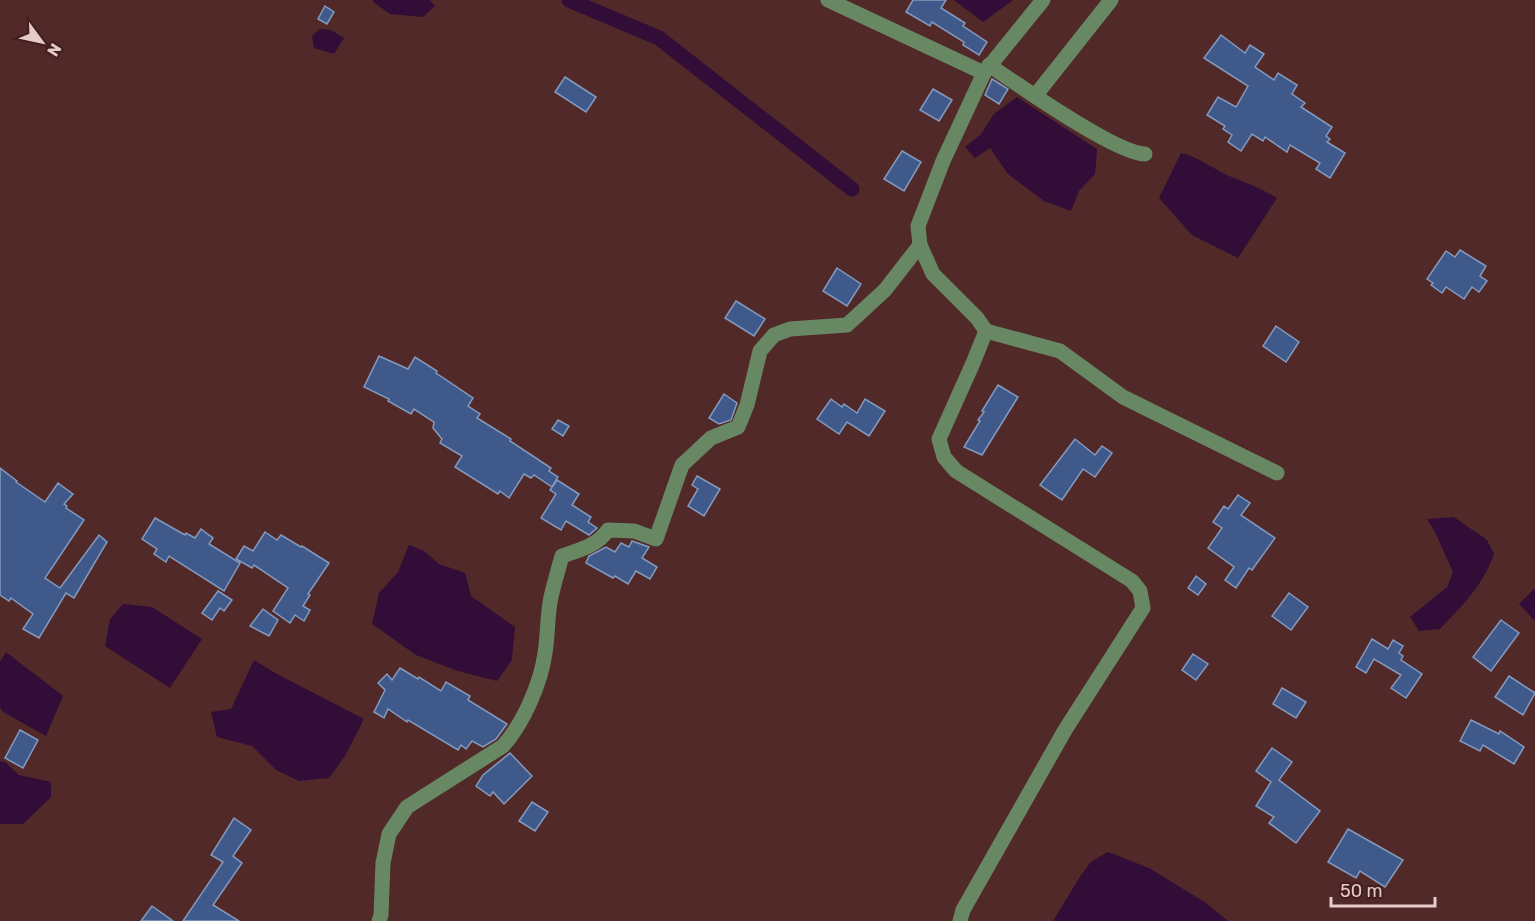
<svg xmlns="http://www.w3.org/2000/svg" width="1535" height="921" viewBox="0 0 1535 921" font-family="Rubik,sans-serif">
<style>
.water{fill:#310d37}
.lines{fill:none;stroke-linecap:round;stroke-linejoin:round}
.canal{stroke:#310d37;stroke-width:15}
.building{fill:#3f5a8a;stroke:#859abf;stroke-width:1.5}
.minor{stroke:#688864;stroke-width:15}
</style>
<rect width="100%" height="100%" fill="#512928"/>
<!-- water -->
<g class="water">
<polygon points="373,0 430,0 435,6 423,17 390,14 373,2"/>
<polygon points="954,0 1013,0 983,22"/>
<polygon points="320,29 331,30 344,38 334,54 314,48 312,36"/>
<polygon points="1017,97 1097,149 1095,174 1079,191 1071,211 1044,201 1008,174 990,148 975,158 965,147 981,134 994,114"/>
<path d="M1181 153C1199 157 1213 169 1229 176 1247 183 1260 188 1277 198L1238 258 1192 235 1159 198Z"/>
<path d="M1454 517 1487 540 1494 554C1483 585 1463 605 1440 629L1419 631 1410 617 1447 587 1453 572 1435 532 1427 519Z"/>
<polygon points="409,545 424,551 439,564 465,573 471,596 515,627 512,660 497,681 458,671 416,655 372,624 379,593 398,572"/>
<polygon points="1535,588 1535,621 1519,604"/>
<polygon points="123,604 152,607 202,639 170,688 105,646 110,619"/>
<polygon points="6,652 63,696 46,736 3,712 0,707 0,662"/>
<polygon points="254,660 277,674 364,719 345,756 329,778 299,781 276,770 252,746 217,737 211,712 231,709"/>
<polygon points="0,761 5,762 19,775 51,782 51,797 23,824 0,824"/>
<polygon points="1108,852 1149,868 1206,903 1228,921 1053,921 1081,875 1091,862"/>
</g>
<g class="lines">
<!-- canal -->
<polyline class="canal" points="569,0 659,38 852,189"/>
</g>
<!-- building -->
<g class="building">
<polygon points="913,0 946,0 941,8 965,23 963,26 987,42 979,55 963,45 964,42 932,22 930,26 906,12"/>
<polygon points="325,6 334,12 327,24 318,19"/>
<polygon points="1221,35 1245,53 1250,45 1264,54 1255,67 1274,80 1278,73 1297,85 1292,94 1305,103 1301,107 1332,127 1326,136 1330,139 1327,142 1345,153 1330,178 1316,169 1320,163 1290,145 1287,152 1265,137 1263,141 1252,134 1241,151 1228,142 1232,135 1223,129 1225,126 1207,115 1218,97 1236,107 1248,86 1204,58"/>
<polygon points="565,77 596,97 586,112 555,92"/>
<polygon points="992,79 1008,89 999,104 985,95"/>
<polygon points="933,89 952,100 939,121 920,110"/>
<polygon points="902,151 921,162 904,191 884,179"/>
<polygon points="1460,250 1486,266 1480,276 1487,281 1479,292 1472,287 1464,299 1446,287 1442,293 1431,285 1433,283 1427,279 1446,251 1455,257"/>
<polygon points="837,268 861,284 847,306 823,291"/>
<polygon points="736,301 765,319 754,336 725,318"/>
<polygon points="1276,326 1299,342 1286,362 1263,346"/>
<polygon points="379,356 408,369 415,357 437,371 436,373 473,398 468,406 480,414 477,418 511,439 510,441 551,468 549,471 558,477 552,487 534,475 531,478 524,474 509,498 500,491 498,494 455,467 462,456 440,443 442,439 433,428 434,422 414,409 411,414 388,401 389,399 364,387"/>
<polygon points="998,385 1018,397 982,455 964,447 980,421 978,420 984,412 982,411"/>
<polygon points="724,394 737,403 731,420 719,424 709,418"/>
<polygon points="831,399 842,407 844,404 857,413 865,399 885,411 869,436 847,422 839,434 817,419"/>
<polygon points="558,420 569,426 563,436 552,429"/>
<polygon points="1075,439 1095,455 1102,446 1112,453 1095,477 1083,469 1062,500 1040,485"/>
<polygon points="0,468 17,481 16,482 45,502 58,483 73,494 64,504 67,506 66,508 84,520 45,578 60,588 99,535 107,542 74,598 66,593 39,638 23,629 33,614 11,598 9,601 0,595"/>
<polygon points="697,476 720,489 704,516 688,506 698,489 692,485"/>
<polygon points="557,480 579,494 572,505 591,517 588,522 597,528 589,535 566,521 561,530 541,518 556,494 550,490"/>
<polygon points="1238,495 1250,503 1241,515 1275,538 1252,570 1249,568 1236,588 1225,580 1234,567 1208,548 1222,528 1213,522 1224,506 1228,509"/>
<polygon points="155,518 185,535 186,533 195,538 201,529 213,538 209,544 240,563 224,591 169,556 166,562 154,554 157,549 142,539"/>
<polygon points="265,532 277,540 281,535 301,547 302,546 329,563 308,594 310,595 303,606 310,610 304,621 295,615 290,623 273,611 288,588 254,565 252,568 236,559 244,546 253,551"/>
<polygon points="632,541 649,547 642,558 657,567 650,579 636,571 628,584 615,576 613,578 586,563 589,556 606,547 615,552 621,543 629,547"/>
<polygon points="1196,576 1206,584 1198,595 1188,588"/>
<polygon points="218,591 232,600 224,611 220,608 212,620 202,613"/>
<polygon points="1289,593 1308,607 1291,630 1272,616"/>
<polygon points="263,609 278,620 269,636 250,626"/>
<polygon points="1501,620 1519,633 1491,671 1473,657"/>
<polygon points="1372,639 1388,649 1393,640 1403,646 1399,653 1403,656 1401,660 1422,674 1406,698 1391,688 1401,675 1374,659 1366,673 1356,667"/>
<polygon points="1193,654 1208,664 1196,680 1182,670"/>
<polygon points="400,668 418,679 419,677 441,691 446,682 470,696 468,700 507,724 496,739 483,747 472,741 466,749 461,745 458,750 408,720 407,722 388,709 384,718 374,712 385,690 378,683 387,674 392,680"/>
<polygon points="1509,676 1535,693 1523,715 1495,697"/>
<polygon points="1282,688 1306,702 1296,718 1273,704"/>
<polygon points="1471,720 1499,734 1500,731 1524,747 1514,764 1483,745 1480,751 1460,741"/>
<polygon points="20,730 38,740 23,768 5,758"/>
<polygon points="1272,748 1292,762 1279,780 1320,811 1296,843 1269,823 1274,817 1256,806 1271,782 1256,771"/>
<polygon points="510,753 532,776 504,804 493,792 490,796 476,786 483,775"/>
<polygon points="532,802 548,812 535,831 519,821"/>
<polygon points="234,818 251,830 233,856 242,863 213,905 239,921 183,921 223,862 211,855"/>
<polygon points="1348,829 1403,860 1385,887 1360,871 1356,878 1328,862"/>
<polygon points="152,906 173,921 141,921"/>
</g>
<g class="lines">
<!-- minor -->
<g class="minor">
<polyline points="828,0 984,73"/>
<path d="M989 65C1017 84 1116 154 1145 154"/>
<polyline points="1035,96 1111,0"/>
<polyline points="986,331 1060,351 1123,397 1277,473"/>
<path d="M379 921 381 915 383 863 389 834 407 807 503 746C523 724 541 683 545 653 548 635 547 616 551 597 554 584 558 570 562 556 579 550 597 546 608 530L634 531 656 539 682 465 711 438 738 427 747 405 760 351 774 335 790 329 847 325 885 290 920 245"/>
<polyline points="960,921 963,910 1065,730 1143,608 1140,591 1132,581 956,471 944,457 939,439 973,363 986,331 977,318 933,274 920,245 918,226 943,161 984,73 1043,0"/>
</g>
</g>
<!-- north arrow -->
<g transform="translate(42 42) rotate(123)" stroke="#451f1e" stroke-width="4.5" paint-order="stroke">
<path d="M0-4.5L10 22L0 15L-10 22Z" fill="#e5cbc9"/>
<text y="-9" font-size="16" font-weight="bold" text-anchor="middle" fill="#e5cbc9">N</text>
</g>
<!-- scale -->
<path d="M1331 897v9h104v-9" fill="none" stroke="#e5cbc9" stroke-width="3"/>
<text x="1340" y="897" font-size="18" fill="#e5cbc9" stroke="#451f1e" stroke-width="4.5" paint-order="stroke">50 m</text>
</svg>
